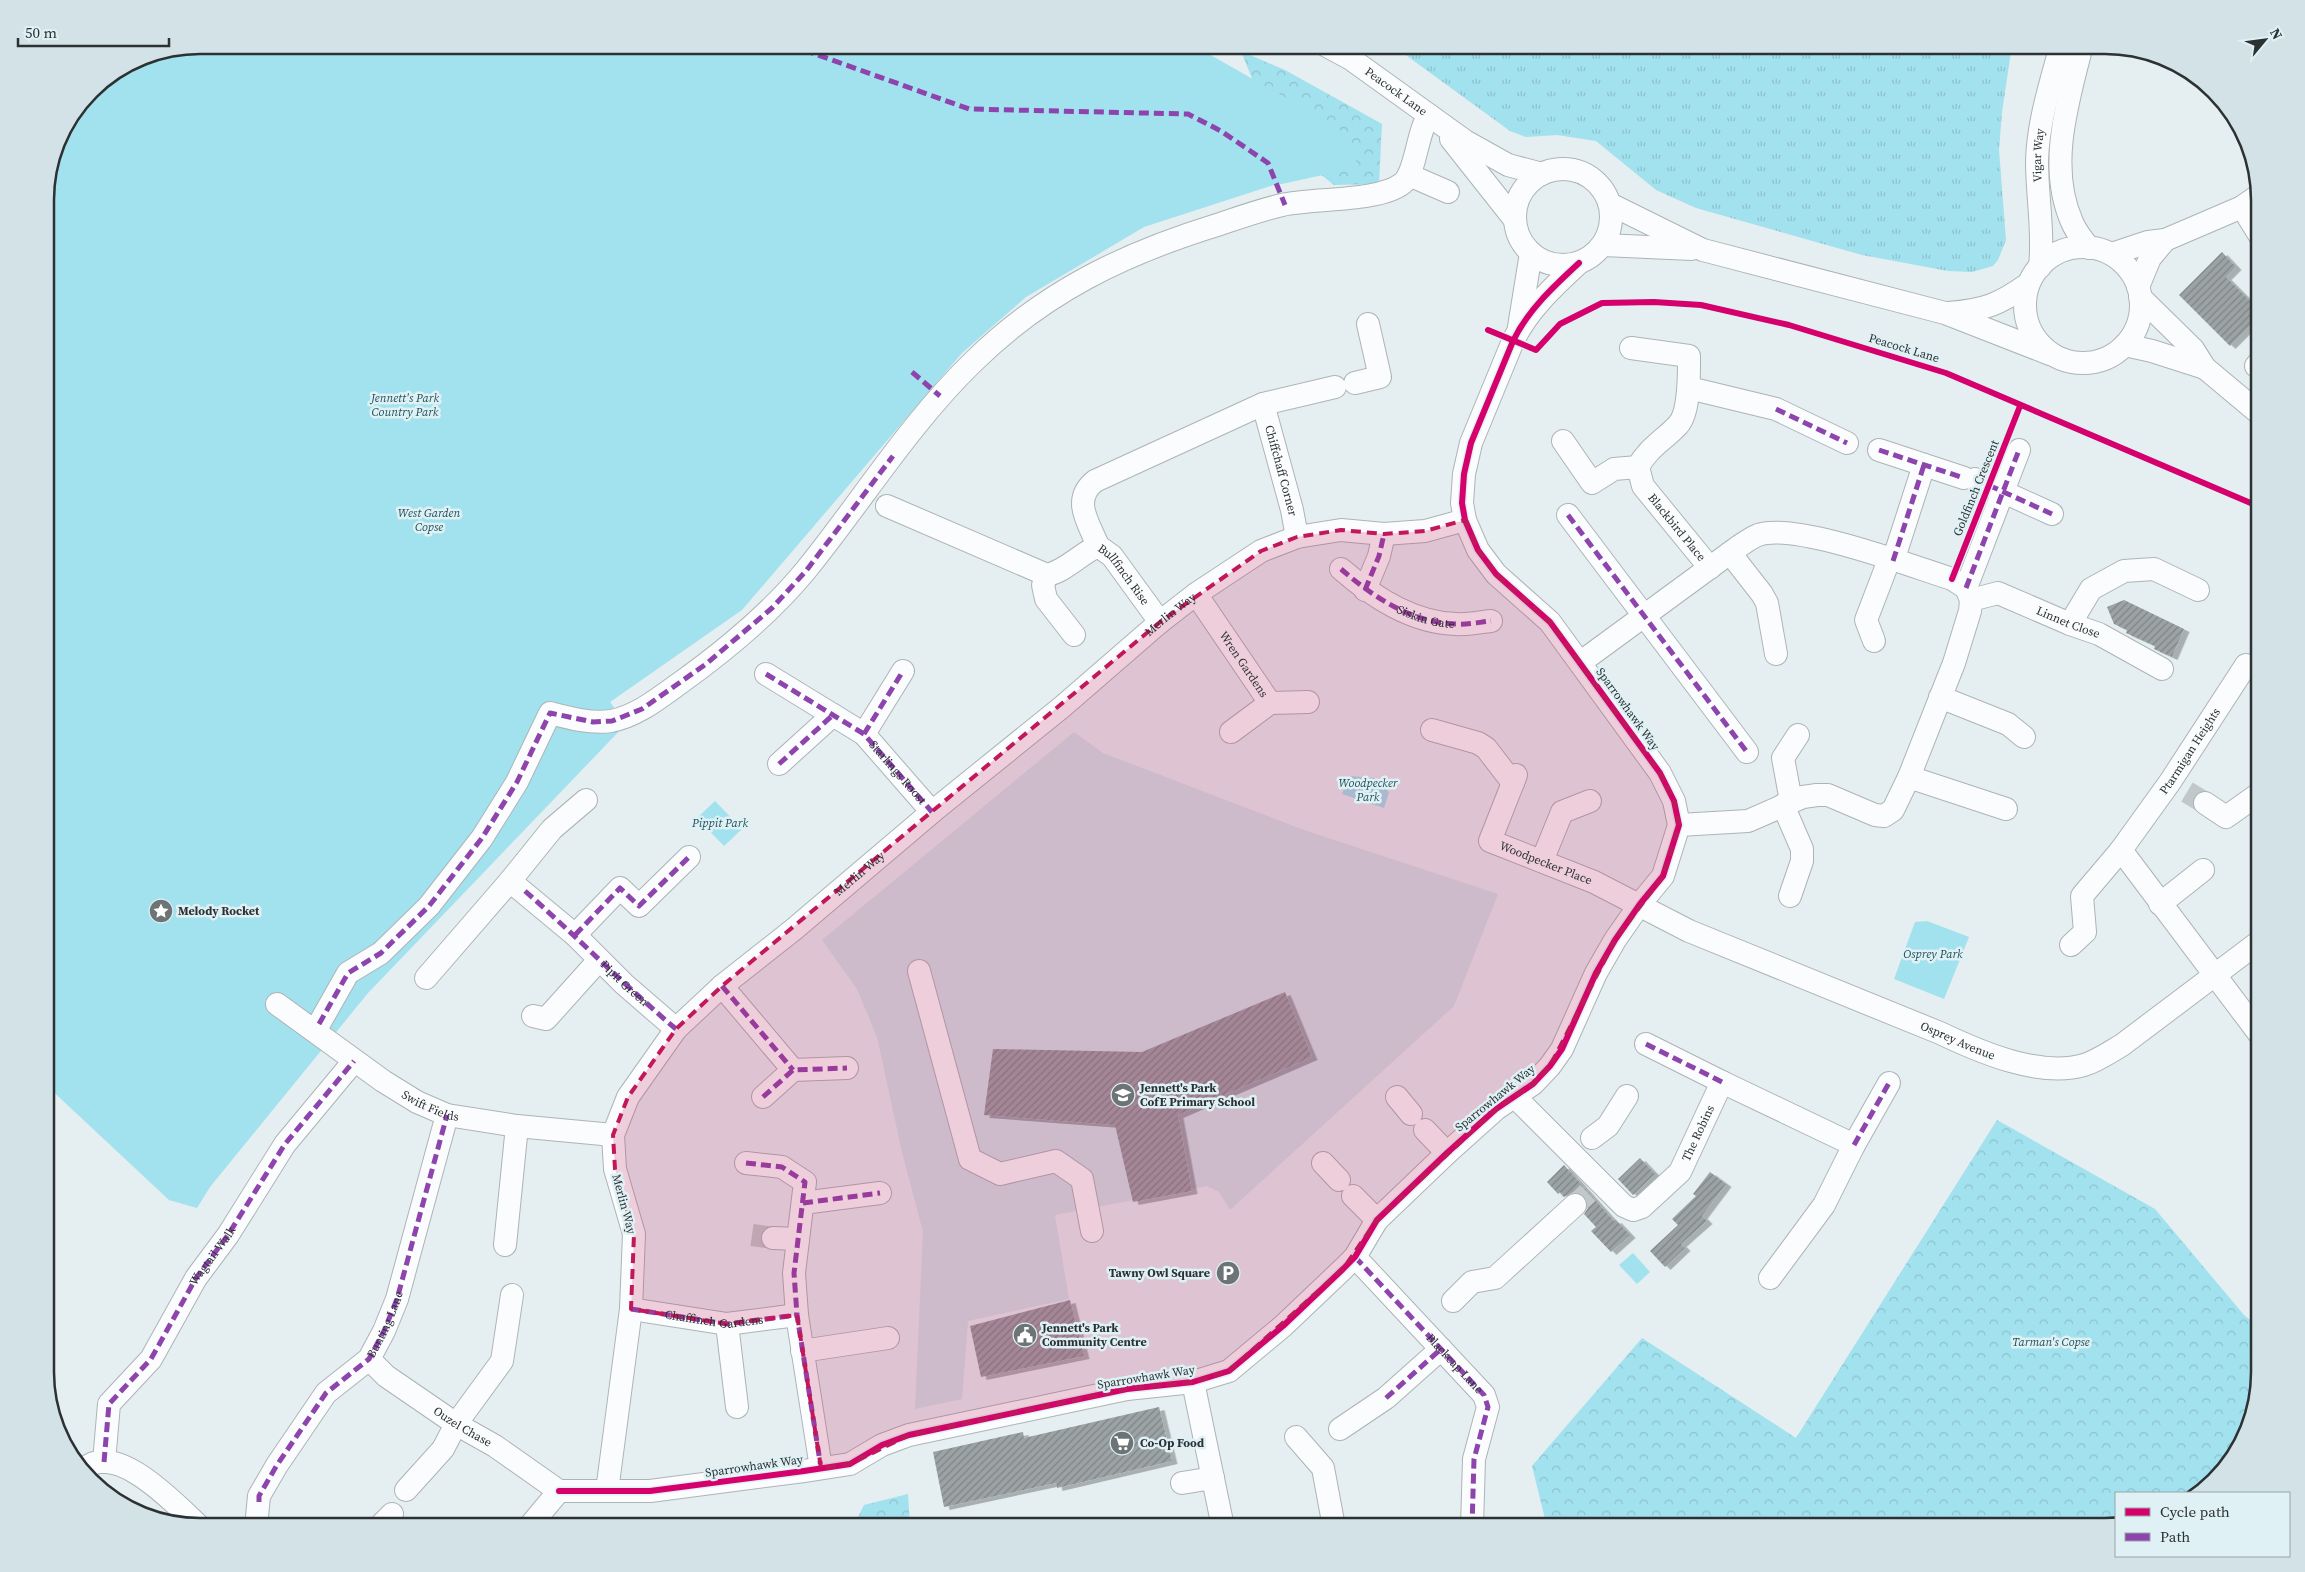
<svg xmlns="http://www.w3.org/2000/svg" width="2305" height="1572" viewBox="0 0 2305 1572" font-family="'Source Serif 4',serif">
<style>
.built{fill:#d0e3e7}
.grass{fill:url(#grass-tufts)}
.forest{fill:url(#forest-crowns)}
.park{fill:#a2e1ee}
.building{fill:url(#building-hatch);filter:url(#shadow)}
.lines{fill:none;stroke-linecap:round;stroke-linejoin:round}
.minor-tunnel{stroke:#c0c8ca;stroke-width:22;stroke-dasharray:22 11;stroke-linecap:butt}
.minor-casing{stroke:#adb4b6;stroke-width:24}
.minor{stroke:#fbfcfd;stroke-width:22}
.quiet{stroke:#8e44ad;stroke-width:5;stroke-dasharray:10 5;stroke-linecap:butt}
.cycleway-casing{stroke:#e0f1f5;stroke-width:9}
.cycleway{stroke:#d6006c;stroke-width:6}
.marked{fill:#c2185b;fill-opacity:0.2;stroke:#c2185b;stroke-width:4;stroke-dasharray:10 6;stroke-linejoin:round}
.labels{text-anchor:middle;stroke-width:5;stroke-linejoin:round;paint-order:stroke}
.street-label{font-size:12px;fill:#2c3234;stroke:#e0f1f5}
.park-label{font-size:12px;font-style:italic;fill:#1f505a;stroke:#e0f1f5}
.poi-label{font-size:12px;font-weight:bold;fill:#2c3234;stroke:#e0f1f5;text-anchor:start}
.rim{fill:none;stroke:#2c3234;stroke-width:2.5}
</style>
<defs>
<pattern id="grass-tufts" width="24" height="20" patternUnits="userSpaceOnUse" patternTransform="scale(1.25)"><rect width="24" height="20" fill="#a2e1ee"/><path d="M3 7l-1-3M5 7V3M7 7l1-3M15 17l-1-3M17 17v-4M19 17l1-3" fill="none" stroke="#8cc2cd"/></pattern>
<pattern id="forest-crowns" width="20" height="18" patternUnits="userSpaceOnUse" patternTransform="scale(1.25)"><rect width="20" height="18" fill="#a2e1ee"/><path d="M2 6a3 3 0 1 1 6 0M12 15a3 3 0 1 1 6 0" fill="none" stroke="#8cc2cd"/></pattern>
<pattern id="building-hatch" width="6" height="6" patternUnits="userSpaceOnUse" patternTransform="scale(1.25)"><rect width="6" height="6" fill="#9ca3a5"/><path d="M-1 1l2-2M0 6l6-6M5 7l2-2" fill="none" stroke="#7f8587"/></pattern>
<filter id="shadow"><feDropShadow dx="5.5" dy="3" stdDeviation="0" flood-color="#0004"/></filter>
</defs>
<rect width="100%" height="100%" fill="#e5eef0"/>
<!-- built -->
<polygon class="built" points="1074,732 1103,753 1304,830 1498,894 1454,1006 1230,1210 1219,1192 1207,1186 1055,1215 1069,1299 968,1321 962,1399 915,1409 923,1232 902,1152 877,1037 857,989 822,940"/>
<!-- grass -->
<polygon class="grass" points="1392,45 2012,45 2002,112 1999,150 2006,240 1998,260 1993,266 1972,272 1948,271 1862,255 1696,208 1656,190 1596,141 1557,135 1526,137 1510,131"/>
<!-- forest -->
<g class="forest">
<polygon points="1241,51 1285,70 1382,124 1379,184 1334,185 1286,147 1265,111"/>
<polygon points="1997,1120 2155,1209 2244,1315 2260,1328 2260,1372 2252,1421 2234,1458 2196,1493 2116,1493 2116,1524 2105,1527 1547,1527 1532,1466 1642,1338 1796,1438"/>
<polygon points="908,1494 910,1527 853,1527 864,1505"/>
</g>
<!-- park -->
<g class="park">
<polygon points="200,45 1193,45 1339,128 1359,167 1282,184 1277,184 1144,227 1026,297 962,353 742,610 610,702 626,724 368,993 210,1187 197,1208 169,1200 45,1084 45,190 57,141 91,90 141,57"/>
<polygon points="1350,776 1374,778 1389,792 1384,808 1342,794"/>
<polygon points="715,801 742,829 724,846 697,818"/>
<polygon points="1927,921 1969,937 1944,999 1894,979 1915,922"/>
<polygon points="1633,1253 1650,1272 1637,1284 1619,1265"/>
</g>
<!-- building -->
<g class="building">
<polygon points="2222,252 2236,267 2226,277 2260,311 2260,316 2230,346 2179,295"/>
<polygon points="2124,600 2184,629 2172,657 2154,649 2155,646 2126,633 2127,630 2114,624 2107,607"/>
<polygon points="1285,992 1312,1057 1178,1115 1192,1191 1133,1202 1115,1125 984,1115 993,1049 1142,1052"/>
<polygon points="1640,1158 1655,1174 1633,1195 1618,1179"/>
<polygon points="1564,1165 1614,1221 1616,1220 1630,1235 1611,1252 1591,1231 1596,1227 1584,1214 1588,1208 1585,1197 1579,1193 1573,1192 1564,1197 1560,1192 1558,1194 1547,1182"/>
<polygon points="1710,1172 1726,1184 1702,1216 1707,1221 1681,1244 1685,1248 1665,1267 1650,1251 1678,1225 1672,1219 1696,1196 1693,1194"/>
<polygon points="1070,1300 1084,1356 981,1377 970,1326"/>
<polygon points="1159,1407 1172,1461 1057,1488 1056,1483 944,1507 933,1452 1023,1432 1024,1438"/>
</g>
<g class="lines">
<!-- minor-tunnel -->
<g class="minor-tunnel">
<polyline points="2187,792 2205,803"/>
<polyline points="1575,1205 1588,1193"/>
<polyline points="752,1235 773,1238"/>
</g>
<!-- minor casing -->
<g class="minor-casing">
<g id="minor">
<path id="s1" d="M1325 45 1351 59 1465 141 1508 165 1542 174"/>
<path d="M2082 45C2068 101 2047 166 2072 222 2076 232 2083 240 2089 248"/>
<polyline points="1451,139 1515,220"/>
<circle cx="1563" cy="217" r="48"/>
<polyline points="1409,175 1448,192"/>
<polyline points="1610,204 1703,250 1945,313 2050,354"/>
<polyline points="2242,207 2260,236"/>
<polyline points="1603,245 1692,249"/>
<circle cx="2083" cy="305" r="58"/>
<polyline points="2112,254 2148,242 2165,240 2242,207 2259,195"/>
<path id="s2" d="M2040 267C2044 231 2037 197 2037 161 2038 121 2051 83 2061 45"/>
<polyline points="2138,287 2150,258 2165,240"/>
<polyline points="2140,297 2193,349 2205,368 2260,414"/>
<path d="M1948 313C1985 310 1998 305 2028 284"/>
<polyline points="1519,327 1531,253"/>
<polyline points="2125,345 2152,351 2205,368"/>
<path id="s3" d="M1631 348 1689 356C1689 373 1690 412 1678 425 1664 440 1648 448 1638 467L1643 486 1710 568"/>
<polyline points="2256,366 2260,361"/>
<polyline points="1355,383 1380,377 1368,324"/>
<polyline points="1689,388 1776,409 1847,443"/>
<path id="s4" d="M1263 404 1292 510 1297 537"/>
<polyline points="1563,441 1592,483 1614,469 1638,467"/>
<polyline points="1879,450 1964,478"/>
<polyline points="1975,479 2052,514"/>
<path id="s5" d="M887 506 1047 575C1066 571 1080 554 1098 546L1112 556 1160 622"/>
<polyline points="1568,515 1747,752"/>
<path d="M1098 546C1089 523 1071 500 1095 481L1263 404 1335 387"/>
<polyline points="1730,553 1762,594 1767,603 1776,654"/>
<polyline points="1893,561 1924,465"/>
<path id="s6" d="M1341 569C1373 597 1412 623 1456 624 1468 625 1480 622 1491 621"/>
<polyline points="1047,575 1043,585 1046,599 1074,635"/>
<polyline points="1966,588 2019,450"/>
<polyline points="1365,590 1379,556 1384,534"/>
<path id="s7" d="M1196 594 1270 703 1308 702"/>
<path id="s8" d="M1971 600 1998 593 2070 624 2099 634 2162 669"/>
<polyline points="2070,624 2091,589 2124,571 2154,569 2198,590"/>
<polyline points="1874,641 1866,620 1889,560"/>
<path d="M1581 662 1738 547C1744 543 1751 538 1758 535 1795 522 1911 566 1952 579L1966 588 1971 600 1970 611 1954 663 1909 777 1893 810 1884 816 1875 815 1828 795H1817L1803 797 1748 821 1679 825"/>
<polyline points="766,674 864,734 932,812"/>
<polyline points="1940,697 2008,724 2024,737"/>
<polyline points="1432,730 1478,743 1486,748 1513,783"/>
<polyline points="1231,732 1270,703"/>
<polyline points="864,734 903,671"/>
<polyline points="779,764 833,715"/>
<path id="s9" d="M1516 775 1490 841 1594 882 1689 931 1940 1033C1980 1052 2040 1078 2084 1065 2097 1061 2110 1052 2122 1045L2260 941"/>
<polyline points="1909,777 2006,809"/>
<polyline points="1791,801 1783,758 1798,735"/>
<polyline points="2205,803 2226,817 2260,793"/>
<polyline points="1783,805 1802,849 1802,861 1790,896"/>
<polyline points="2121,850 2260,1035"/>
<polyline points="1542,861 1562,812 1590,801"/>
<polyline points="510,881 552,829 586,800"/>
<polyline points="2160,904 2203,870"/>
<polyline points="575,935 620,888 639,906 689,857"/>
<path id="s10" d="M2071 945 2085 932 2082 896 2121 850 2170 782 2246 665"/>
<polyline points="919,971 970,1159 1000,1174 1056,1161 1082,1179 1092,1231"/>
<path id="s11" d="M426 978 510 881 575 935 624 984 676 1029"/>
<polyline points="722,986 793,1070"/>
<path id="s12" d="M277 1004 383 1081 417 1102 447 1115 517 1126 613 1135"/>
<polyline points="533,1016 546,1019 599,960"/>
<path d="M319 1024 348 973 381 953 429 906 482 838 517 782 550 713C569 718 591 724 611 721 637 716 659 698 680 683 726 650 770 614 806 570 862 501 909 424 973 362 1044 292 1123 254 1217 225 1238 218 1260 210 1282 205 1313 198 1380 202 1403 183 1416 172 1417 132 1429 115"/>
<polyline points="1646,1044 1722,1082"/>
<polyline points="763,1097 793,1070 847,1068"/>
<polyline points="1397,1097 1411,1114"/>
<path id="s13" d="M1515 1097 1624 1206 1633 1210 1642 1207 1680 1172 1722 1082 1854 1145 1824 1205 1770 1278"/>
<polyline points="1425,1130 1447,1153"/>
<polyline points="1592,1138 1608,1126 1627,1096"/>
<polyline points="1854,1145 1889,1083"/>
<polyline points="746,1163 782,1167 805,1182 794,1273 797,1315 821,1468"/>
<polyline points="1323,1163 1339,1180"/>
<polyline points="1353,1196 1377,1220"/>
<polyline points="803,1203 880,1193"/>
<polyline points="773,1238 798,1239"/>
<polyline points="505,1245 517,1126"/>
<polyline points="1355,1257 1484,1395 1488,1407 1474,1459 1472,1527"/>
<polyline points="1453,1301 1472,1282 1495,1278 1575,1205"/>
<polyline points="631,1309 727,1324 797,1315"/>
<polyline points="727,1324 737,1407"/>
<polyline points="802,1351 888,1338"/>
<path id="s14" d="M369 1359 386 1376 456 1424 495 1446 559 1491"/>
<polyline points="1193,1382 1223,1527"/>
<polyline points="1340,1429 1386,1398 1441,1349"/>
<polyline points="1296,1437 1323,1468 1334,1527"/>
<path id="s15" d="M104 1462 109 1404 151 1359 196 1278 228 1235 285 1144 354 1061"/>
<path d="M84 1469C117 1440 177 1506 200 1527"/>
<polyline points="1182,1483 1213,1478"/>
<polyline points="406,1490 443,1449 456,1424 502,1361 512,1295"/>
<path d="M559 1491H650L804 1471 850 1464 882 1445 909 1435 1127 1389 1193 1382 1229 1371 1283 1326 1343 1269 1355 1257 1377 1220 1447 1153 1496 1109 1533 1084 1550 1066 1562 1049 1596 973 1615 940 1640 904 1663 876 1679 825 1674 801 1660 773 1550 622 1496 574 1478 550 1465 520 1462 503 1464 474 1471 443 1513 341C1528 310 1554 286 1579 263"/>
<path id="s16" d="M607 1491 631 1309 634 1234 615 1169 613 1135 628 1097 676 1029 722 986 793 930 932 812 1062 707 1160 622 1196 594 1261 551 1297 537 1341 530 1384 534 1425 531 1465 520"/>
<polyline points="256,1527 259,1496 277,1465 326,1393 369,1359 384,1331 397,1299 447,1115"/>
<polyline points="379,1527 392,1514"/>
<polyline points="529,1527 559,1491"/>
</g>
</g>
<!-- minor -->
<use href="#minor" class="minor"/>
<!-- quiet -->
<g class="quiet">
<polyline points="790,45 969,109 1188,114 1221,131 1268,163 1285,205"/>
<polyline points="912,372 940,396"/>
<polyline points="1776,409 1847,443"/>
<polyline points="1879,450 1964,478"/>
<polyline points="1975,479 2052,514"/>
<polyline points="1568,515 1747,752"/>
<polyline points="1893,561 1924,465"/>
<path d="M1341 569C1373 597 1412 623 1456 624 1468 625 1480 622 1491 621"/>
<polyline points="1966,588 2019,450"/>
<polyline points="1365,590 1379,556 1384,534"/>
<path id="s17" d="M766 674 864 734 932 812"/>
<polyline points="864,734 903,671"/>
<polyline points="779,764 833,715"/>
<path d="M525 891C576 936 624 985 676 1029"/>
<polyline points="575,935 620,888 639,906 689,857"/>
<polyline points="722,986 793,1070"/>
<polyline points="319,1024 348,973 381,953 429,906 482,838 517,782 550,713 593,722 612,721 642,709 706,664 772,608 806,571 893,456"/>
<polyline points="1646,1044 1722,1082"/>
<polyline points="763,1097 793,1070 847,1068"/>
<polyline points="1854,1145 1889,1083"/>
<polyline points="746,1163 782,1167 805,1182 794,1273 797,1315 821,1468"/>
<polyline points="803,1203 880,1193"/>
<path id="s18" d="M1355 1257 1484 1395 1488 1407 1474 1459 1472 1527"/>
<path id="s19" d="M631 1309 727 1324 797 1315"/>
<polyline points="1386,1398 1441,1349"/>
<polyline points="104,1462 109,1404 151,1359 196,1278 228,1235 285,1144 354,1061"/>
<path id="s20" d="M259 1502V1496L277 1465 326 1393 369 1359 384 1331 397 1299 447 1115"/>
</g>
<!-- cycleway casing -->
<g class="cycleway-casing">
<g id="cycleway">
<polyline points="1488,330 1536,350 1560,324 1602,303 1654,302 1701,305 1789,325 1946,373 2260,507"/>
<polyline points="1952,579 2020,406"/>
<path d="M559 1491H650L804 1471 850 1464 882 1445 909 1435 1127 1389 1193 1382 1229 1371 1283 1326 1343 1269 1355 1257 1377 1220 1447 1153 1496 1109 1533 1084 1550 1066 1562 1049 1596 973 1615 940 1640 904 1663 876 1679 825 1674 801 1660 773 1550 622 1496 574 1478 550 1465 520 1462 503 1464 474 1471 443 1513 341C1528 310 1554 286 1579 263"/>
</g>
</g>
<!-- cycleway -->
<use href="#cycleway" class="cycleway"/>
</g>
<!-- marked area -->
<path class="marked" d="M1465 520 1478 550 1496 574 1550 622 1660 773 1674 801 1679 825 1663 876 1615 940 1550 1066 1533 1084 1496 1109 1377 1220 1343 1269 1229 1371 1193 1382 1127 1389 909 1435 850 1464 821 1468 797 1315 727 1324 631 1309 634 1234 615 1169 613 1135 628 1097 676 1029 722 986 1160 622 1261 551 1297 537 1341 530 1384 534 1425 531Z"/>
<!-- icons -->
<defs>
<g id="sight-disc" transform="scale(1.25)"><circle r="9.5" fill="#6d7476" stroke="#e0f1f5"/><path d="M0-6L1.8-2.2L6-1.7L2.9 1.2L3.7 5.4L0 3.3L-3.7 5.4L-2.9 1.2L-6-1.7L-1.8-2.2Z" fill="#fff"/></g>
<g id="school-disc" transform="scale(1.25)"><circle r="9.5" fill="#6d7476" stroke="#e0f1f5"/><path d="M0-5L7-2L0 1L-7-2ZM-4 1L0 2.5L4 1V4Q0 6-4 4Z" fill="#fff"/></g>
<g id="parking-disc" transform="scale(1.25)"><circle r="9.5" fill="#6d7476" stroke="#e0f1f5"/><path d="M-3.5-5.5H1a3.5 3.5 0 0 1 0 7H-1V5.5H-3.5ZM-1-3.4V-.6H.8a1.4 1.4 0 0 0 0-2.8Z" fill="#fff"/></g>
<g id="civic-disc" transform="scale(1.25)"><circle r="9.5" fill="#6d7476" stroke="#e0f1f5"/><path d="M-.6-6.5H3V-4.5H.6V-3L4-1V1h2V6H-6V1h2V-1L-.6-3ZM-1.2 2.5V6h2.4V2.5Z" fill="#fff"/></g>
<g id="supermarket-disc" transform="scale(1.25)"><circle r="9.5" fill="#6d7476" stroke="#e0f1f5"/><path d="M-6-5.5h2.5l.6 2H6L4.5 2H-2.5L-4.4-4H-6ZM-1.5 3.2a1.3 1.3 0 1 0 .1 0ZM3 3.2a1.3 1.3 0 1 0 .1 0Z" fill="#fff"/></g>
</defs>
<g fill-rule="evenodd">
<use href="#sight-disc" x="161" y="911"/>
<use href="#school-disc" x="1123" y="1095"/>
<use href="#parking-disc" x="1228" y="1273"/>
<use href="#civic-disc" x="1025" y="1335"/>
<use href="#supermarket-disc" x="1122" y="1443"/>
</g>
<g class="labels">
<!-- street labels -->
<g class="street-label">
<text dy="4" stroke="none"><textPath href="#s1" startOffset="85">Peacock Lane</textPath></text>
<text dy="4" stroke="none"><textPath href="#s2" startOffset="112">Vigar Way</textPath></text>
<text transform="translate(1904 348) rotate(17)" y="4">Peacock Lane</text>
<text dy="4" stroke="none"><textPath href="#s4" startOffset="69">Chiffchaff Corner</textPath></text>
<text transform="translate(1976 488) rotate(-68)" y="4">Goldfinch Crescent</text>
<text dy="4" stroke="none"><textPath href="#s3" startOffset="261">Blackbird Place</textPath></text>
<text dy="4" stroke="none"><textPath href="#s5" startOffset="272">Bullfinch Rise</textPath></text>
<text dy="4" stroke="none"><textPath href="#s16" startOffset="1130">Merlin Way</textPath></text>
<text dy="4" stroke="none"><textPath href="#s6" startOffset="99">Siskin Gate</textPath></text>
<text dy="4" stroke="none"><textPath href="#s8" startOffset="104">Linnet Close</textPath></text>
<text dy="4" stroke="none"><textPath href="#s7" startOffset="85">Wren Gardens</textPath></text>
<text transform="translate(1628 709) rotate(54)" y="4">Sparrowhawk Way</text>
<text dy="4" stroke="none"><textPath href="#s10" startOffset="236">Ptarmigan Heights</textPath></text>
<text dy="4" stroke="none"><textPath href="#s17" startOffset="166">Starlings Roost</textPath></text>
<text dy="4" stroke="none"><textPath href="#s9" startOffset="131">Woodpecker Place</textPath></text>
<text dy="4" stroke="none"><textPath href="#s16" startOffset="725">Merlin Way</textPath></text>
<text dy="4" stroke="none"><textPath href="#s11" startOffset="282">Pipit Green</textPath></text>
<text dy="4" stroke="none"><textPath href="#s9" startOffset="580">Osprey Avenue</textPath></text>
<text transform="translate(1495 1098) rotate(-39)" y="4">Sparrowhawk Way</text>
<text dy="4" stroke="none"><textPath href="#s12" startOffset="185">Swift Fields</textPath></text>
<text dy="4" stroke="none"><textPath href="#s13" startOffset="268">The Robins</textPath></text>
<text transform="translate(624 1204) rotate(75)" y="4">Merlin Way</text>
<text dy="4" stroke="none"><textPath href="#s15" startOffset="240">Wagtail Walk</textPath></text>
<text dy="4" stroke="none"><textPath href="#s19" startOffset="84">Chaffinch Gardens</textPath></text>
<text dy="4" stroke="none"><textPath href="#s20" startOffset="222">Bunting Lane</textPath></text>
<text dy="4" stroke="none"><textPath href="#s18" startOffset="146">Blackcap Lane</textPath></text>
<text transform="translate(1146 1377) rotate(-9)" y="4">Sparrowhawk Way</text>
<text dy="4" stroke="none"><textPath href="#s14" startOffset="116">Ouzel Chase</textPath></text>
<text transform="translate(754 1466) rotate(-8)" y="4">Sparrowhawk Way</text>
</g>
<!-- park labels -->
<g class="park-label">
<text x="405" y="402">Jennett's Park<tspan x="405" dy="14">Country Park</tspan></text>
<text x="429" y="517">West Garden<tspan x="429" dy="14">Copse</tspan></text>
<text x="1368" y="787">Woodpecker<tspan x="1368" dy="14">Park</tspan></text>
<text x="720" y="827">Pippit Park</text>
<text x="1933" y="958">Osprey Park</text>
<text x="2051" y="1346">Tarman's Copse</text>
</g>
<!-- poi labels -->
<g class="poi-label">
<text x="178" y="915">Melody Rocket</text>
<text x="1140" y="1092">Jennett's Park<tspan x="1140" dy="14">CofE Primary School</tspan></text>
<text x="1210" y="1277" text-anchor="end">Tawny Owl Square</text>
<text x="1042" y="1332">Jennett's Park<tspan x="1042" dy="14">Community Centre</tspan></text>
<text x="1140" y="1447">Co-Op Food</text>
</g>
</g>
<!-- crop -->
<path d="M0 0H2305V1572H0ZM200 54H2105A146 146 0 0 1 2251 200V1372A146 146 0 0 1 2105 1518H200A146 146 0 0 1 54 1372V200A146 146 0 0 1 200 54Z" fill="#d2e2e6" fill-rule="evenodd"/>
<path class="rim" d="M200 54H2105A146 146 0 0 1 2251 200V1372A146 146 0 0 1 2105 1518H200A146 146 0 0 1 54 1372V200A146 146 0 0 1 200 54Z"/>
<!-- legend -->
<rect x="2115" y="1492" width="175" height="65" fill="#e0f1f5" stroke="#98a5a8"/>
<rect x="2125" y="1508" width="25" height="8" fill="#d6006c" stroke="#98a5a8"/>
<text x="2160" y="1517" font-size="15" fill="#2c3234">Cycle path</text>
<rect x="2125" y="1533" width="25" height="8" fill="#8e44ad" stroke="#98a5a8"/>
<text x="2160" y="1542" font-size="15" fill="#2c3234">Path</text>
<!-- north arrow -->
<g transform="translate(2265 40) rotate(61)" stroke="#e0f1f5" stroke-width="4" paint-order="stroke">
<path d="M0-4L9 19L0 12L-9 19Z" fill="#2c3234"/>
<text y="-8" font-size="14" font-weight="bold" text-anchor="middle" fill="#2c3234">N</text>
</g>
<!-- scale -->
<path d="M18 38v8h151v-8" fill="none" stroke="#2c3234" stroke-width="2.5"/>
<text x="25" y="38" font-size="15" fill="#2c3234" stroke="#e0f1f5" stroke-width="4" paint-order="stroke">50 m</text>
</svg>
